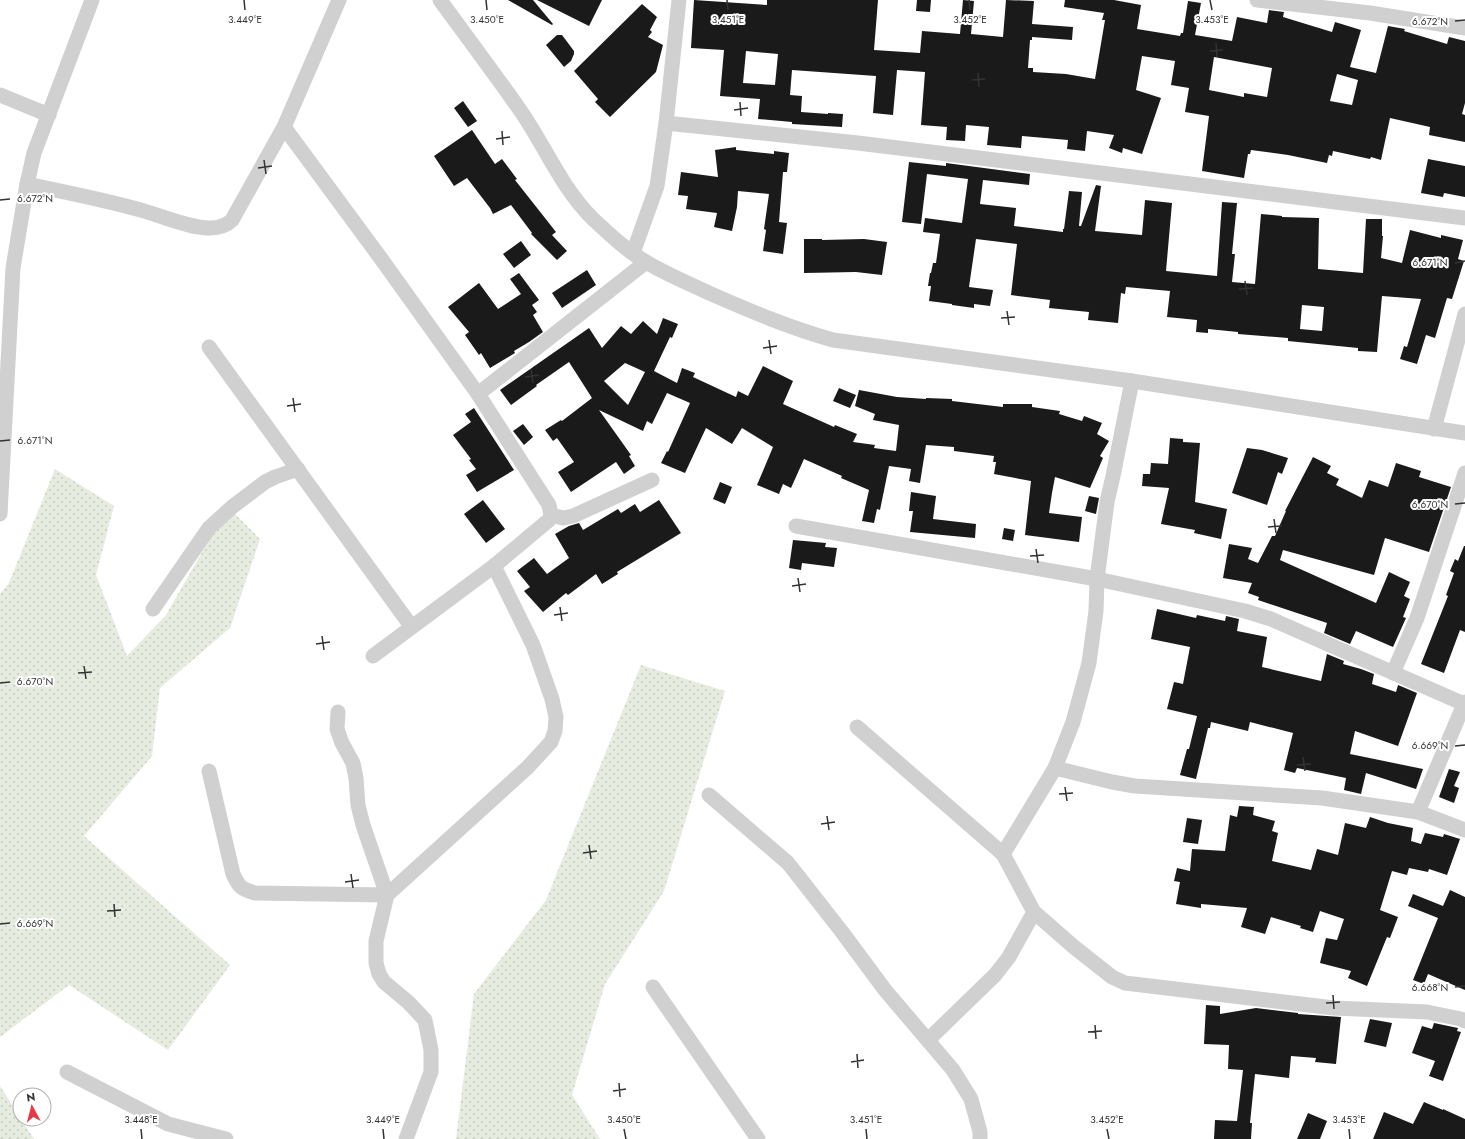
<svg xmlns="http://www.w3.org/2000/svg" width="1465" height="1139" viewBox="0 0 1465 1139" font-family="Jost,sans-serif">
<style>
.grass{fill:url(#grass-dots)}
.building{fill:#1a1a1a;fill-rule:evenodd}
.lines{fill:none;stroke-linecap:round;stroke-linejoin:round}
.minor{stroke:#d0d0d0;stroke-width:15}
.ticks{fill:none;stroke:#333;stroke-width:1.5}
.ticks-label{font-size:10px;text-anchor:middle;fill:#333;stroke:#fff;stroke-width:4;stroke-linejoin:round;paint-order:stroke}
</style>
<defs>
<pattern id="grass-dots" width="8" height="8" patternUnits="userSpaceOnUse"><rect width="8" height="8" fill="#e6ecdf"/><path d="M2 2h.1M6 6h.1" fill="none" stroke="#c6cbc0" stroke-width="1.8" stroke-linecap="round"/></pattern>
</defs>
<rect width="100%" height="100%" fill="#fff"/>
<!-- grass -->
<g class="grass">
<polygon points="55,469 114,506 96,575 127,656 166,615 228,507 260,539 230,628 160,688 152,756 84,836 230,965 168,1050 69,985 0,1037 0,594 9,583"/>
<polygon points="641,665 725,691 664,891 605,984 572,1095 600,1139 456,1139 474,994 546,900"/>
<polygon points="0,1086 20,1117 20,1119 21,1119 34,1139 0,1139"/>
</g>
<!-- building -->
<g class="building">
<polygon points="508,0 533,0 553,24 552,25"/>
<polygon points="537,0 602,0 589,26"/>
<path d="M694 0 767 5V0H878L874 50 920 53 922 31 960 34 963 0 974 1 971 34 1003 37 1006 0 1034 1 1032 24 1073 27 1072 40 1032 37V40H1030L1028 68H1033V72L1066 74 1095 79 1105 20H1102L1104 13 1064 7 1065 0H1114L1141 5 1137 29 1180 36 1181 33H1183L1188 1 1201 3 1195 35 1232 41 1237 17 1267 23 1269 10 1284 12 1283 17 1332 32 1335 22 1361 30 1350 67 1376 73 1388 26 1405 29 1404 31 1447 44 1449 37 1465 41V103L1462 114 1465 115V142L1429 135 1430 127 1390 118 1381 160 1371 157 1370 159 1333 151 1332 156 1329 155 1327 163 1288 155 1251 150 1250 154H1248L1244 178 1202 171 1209 116 1185 112 1189 88 1171 85 1175 61 1142 56 1136 90 1161 98 1142 154 1123 148 1122 153 1109 148 1114 135 1087 131 1085 151 1067 149 1068 140 1022 136 1021 148 987 145 989 127 966 125 965 141 946 140 947 127 921 125 925 72 897 70 893 115 873 113 876 76 792 70 790 95 802 96 801 112 828 114V113L843 114 842 127 792 124V122L758 119 760 99 720 96 724 50 691 48ZM746 51 778 54 775 85 743 83ZM1214 57 1272 68 1267 97 1244 93V97L1209 90ZM1337 74 1358 80 1352 105 1330 101Z"/>
<polygon points="917,0 931,0 930,12 916,11"/>
<polygon points="642,4 657,17 650,30 652,32 648,37 663,45 656,72 610,117 595,102 598,99 574,71"/>
<polygon points="557,35 562,35 574,51 574,54 571,61 564,67 546,45"/>
<polygon points="463,101 477,121 468,127 454,108"/>
<polygon points="472,130 495,164 502,159 517,179 515,180 556,232 552,235 567,251 557,260 531,234 532,233 511,205 493,214 490,208 467,178 454,186 434,156"/>
<polygon points="736,147 736,150 774,154 774,151 789,153 787,172 783,172 779,222 787,223 783,254 763,251 766,230 764,229 769,194 738,191 737,207 732,231 714,227 717,213 686,209 688,196 678,195 681,172 718,177 715,150"/>
<polygon points="1428,159 1465,166 1465,197 1444,193 1443,197 1421,193"/>
<path d="M909 162 946 166V163L1030 174 1029 185 983 180 980 204 1016 208 1014 226 1063 232V229H1064L1069 191 1082 192 1079 226H1081L1096 185 1101 186 1095 231 1142 235 1145 200 1172 203 1166 271 1217 276 1222 202 1237 203 1232 254H1235L1232 282 1255 284 1261 214 1282 216V217L1319 218 1318 269 1363 273 1366 219H1382V236H1383L1381 258 1402 263 1410 230 1441 238V235L1463 240 1458 259 1464 261 1452 299 1447 298 1435 338 1426 335 1417 364 1400 359 1404 346 1407 347 1421 299 1382 296 1377 352 1358 351V348L1288 341V338L1238 334V332L1208 329V333L1196 332 1197 320 1167 317 1170 291 1126 287 1125 294 1121 293 1118 323 1088 320 1089 312 1049 308 1050 300 1011 295 1017 244 976 239 969 287 993 290 990 306 974 304V308L952 305V304L929 301 931 286H928L930 273H931L933 263H936L940 234 923 232 925 218 962 223 968 179 927 174 921 224 902 222ZM1302 305 1324 307 1322 331 1300 329Z"/>
<polygon points="804,239 822,239 822,240 864,239 887,242 882,275 856,272 804,273"/>
<polygon points="521,241 531,255 514,268 503,254"/>
<polygon points="587,270 596,285 562,308 552,293"/>
<polygon points="519,273 539,300 532,305 537,312 533,315 543,332 529,342 514,351 515,353 490,368 481,353 479,355 465,335 469,332 448,307 479,283 498,309 521,294 510,279"/>
<path d="M663 318 678 324 672 338 670 337 654 371 677 383 682 368 695 373 693 377 736 397 738 391 748 396 763 366 793 381 783 404 834 427 835 425 857 434 853 442 875 445 874 448 896 451 899 425 873 420 875 414 855 406 859 390 897 397 926 399V398L952 399V401L1003 407V404H1032V407L1060 411 1059 414 1082 421 1084 416 1102 423 1097 434 1109 441 1100 456 1103 458 1090 488 1055 477 1052 493 1049 513 1082 517 1079 542 1025 535 1031 481 994 474 996 462H993L994 456 954 451V447L926 445 920 483 909 481 911 469 889 466 880 510 877 509 874 523 862 521 869 490 841 478 842 476 804 459 791 488 783 484 779 494 757 485 773 447 742 428 732 444 706 428 685 473 661 463 667 451 668 452 690 403 667 393 652 424 647 421 643 431 599 410 631 455 629 456 635 466 624 474 616 462 571 492 558 472 574 462 557 438 553 441 545 430 561 420 562 421 592 398 569 362 536 385 537 386 511 405 500 390 589 328 602 348 621 326 631 334 643 321 657 334ZM625 363 645 372 628 405 604 381Z"/>
<polygon points="839,388 856,395 850,408 833,401"/>
<polygon points="474,408 514,470 477,492 466,475 476,469 469,460 471,459 453,435 471,422 465,414"/>
<polygon points="523,424 533,437 524,445 513,431"/>
<polygon points="1170,438 1183,439 1183,442 1200,443 1195,502 1227,509 1221,539 1194,533 1195,530 1161,524 1169,488 1142,486 1143,474 1150,474 1151,463 1168,464"/>
<polygon points="1247,448 1262,450 1288,458 1282,474 1278,472 1267,505 1232,493"/>
<polygon points="1313,457 1331,466 1327,473 1339,479 1336,485 1362,498 1369,480 1388,487 1396,463 1421,471 1419,477 1451,487 1429,552 1385,538 1374,575 1283,550 1280,560 1376,603 1389,572 1410,582 1404,596 1410,599 1403,617 1406,618 1393,647 1356,631 1350,644 1324,633 1327,623 1258,600 1259,597 1248,593 1252,583 1223,578 1229,544 1252,548 1248,559 1258,563 1272,536 1275,536 1286,511 1285,511"/>
<polygon points="720,482 732,487 725,504 713,499"/>
<polygon points="911,492 936,496 933,519 976,524 975,538 910,532 913,511 909,511"/>
<polygon points="1089,496 1099,498 1096,514 1085,511"/>
<polygon points="483,500 505,529 486,543 464,514"/>
<polygon points="659,500 681,533 617,572 618,574 602,584 596,574 568,595 566,593 543,612 524,591 530,587 517,571 534,558 547,574 569,558 555,534 569,526 579,523 583,530 618,509 621,513 635,504 640,512"/>
<polygon points="1004,528 1015,530 1013,541 1002,539"/>
<polygon points="793,540 826,543 825,547 837,548 834,567 802,563 801,570 789,568"/>
<polygon points="1464,546 1465,546 1465,632 1460,630 1444,673 1421,664 1448,596 1446,595 1454,573 1450,571 1455,559 1458,561"/>
<polygon points="1157,609 1196,618 1197,615 1225,621 1226,616 1239,619 1237,631 1267,637 1262,667 1321,681 1327,654 1344,661 1343,664 1361,669 1374,674 1372,684 1396,692 1398,685 1417,693 1398,746 1355,731 1350,754 1423,769 1416,789 1366,773 1361,794 1344,790 1346,778 1297,768 1295,773 1284,770 1293,733 1250,722 1248,731 1211,722 1210,728 1208,728 1196,779 1180,775 1187,749 1189,749 1197,716 1167,709 1174,682 1183,684 1190,647 1151,639"/>
<polygon points="1449,769 1460,772 1454,786 1459,788 1454,803 1439,797"/>
<polygon points="1239,806 1254,807 1253,815 1275,821 1272,831 1278,833 1272,861 1311,870 1317,849 1338,855 1345,823 1366,828 1370,817 1388,823 1413,828 1411,841 1421,844 1425,833 1443,837 1444,834 1460,839 1447,875 1429,869 1428,872 1409,868 1407,875 1392,871 1380,910 1398,917 1390,938 1387,937 1367,986 1348,978 1351,971 1320,963 1326,938 1337,940 1344,919 1320,911 1313,932 1300,928 1301,926 1271,917 1265,934 1241,927 1247,908 1201,904 1201,908 1176,904 1180,882 1174,881 1177,868 1190,871 1192,849 1225,851 1230,815 1237,817"/>
<polygon points="1187,818 1202,820 1198,844 1183,842"/>
<polygon points="1450,890 1465,897 1465,990 1428,974 1424,984 1413,980 1438,918 1408,906 1413,894 1443,906"/>
<polygon points="1206,1005 1220,1006 1220,1014 1256,1008 1298,1013 1298,1014 1341,1017 1336,1064 1315,1062 1316,1058 1291,1056 1289,1078 1255,1074 1250,1123 1252,1123 1251,1139 1214,1139 1215,1120 1237,1121 1243,1070 1228,1069 1229,1045 1204,1044"/>
<polygon points="1370,1019 1392,1023 1386,1047 1364,1042"/>
<polygon points="1434,1023 1458,1028 1457,1031 1461,1032 1443,1081 1429,1076 1435,1061 1412,1053 1422,1026 1432,1029"/>
<polygon points="1424,1102 1443,1110 1443,1109 1465,1119 1465,1139 1373,1139 1384,1112 1413,1124"/>
<polygon points="1308,1113 1327,1121 1320,1139 1297,1139"/>
</g>
<g class="lines">
<!-- minor -->
<g class="minor">
<path d="M440 0C467 37 494 73 520 110 545 146 561 187 592 218 609 234 627 251 646 262 666 274 688 283 709 293 750 311 790 328 833 340L1132 381 1465 433"/>
<polyline points="1257,0 1370,13 1465,28"/>
<polyline points="0,95 49,115"/>
<polyline points="666,123 858,143 1465,218"/>
<polyline points="284,127 382,260 478,394 549,505 551,515 549,520 494,566 373,656"/>
<path d="M27 184C64 192 101 199 137 209 157 214 191 229 210 228 219 228 226 226 232 220L284 127 339 0"/>
<polyline points="633,253 657,186 666,123 679,0"/>
<polyline points="209,347 411,626"/>
<polyline points="478,394 646,262"/>
<polyline points="1434,429 1465,314"/>
<polyline points="0,514 13,268 27,184 34,153 92,0"/>
<polyline points="551,515 563,518 573,516 652,480"/>
<polyline points="796,526 1097,579 1245,611 1271,619 1464,704"/>
<polyline points="153,609 209,528 232,507 265,482 275,477 298,469"/>
<polyline points="1393,673 1417,618 1465,473"/>
<polyline points="338,712 337,729 342,743 353,763 356,778 358,805 363,825 387,895 376,941 376,963 379,974 384,982 408,1002 425,1020 431,1050 431,1072 406,1139"/>
<polyline points="857,727 1003,854 1034,912 1074,947 1112,977 1125,983 1334,1008 1427,1012 1461,1019 1465,1021"/>
<polyline points="1055,768 1112,782 1135,786 1322,798 1418,812 1465,830"/>
<path d="M209 771 233 874C239 887 241 889 255 893L387 895 527 768 551 742 555 731 556 717 552 699 533 645 494 566"/>
<polyline points="709,795 788,863 842,932 885,990 953,1070 971,1099 980,1132 980,1139"/>
<polyline points="1418,812 1465,702"/>
<polyline points="1003,854 1055,768 1073,722 1089,663 1096,611 1097,579 1107,502 1113,476 1132,381"/>
<polyline points="653,987 758,1139"/>
<polyline points="928,1040 995,975 1009,957 1034,912"/>
<polyline points="67,1072 168,1124 226,1139"/>
</g>
</g>
<!-- ticks -->
<path class="ticks" d="M244 0 245 10M486 0 487 10M727 0 728 10M969 0 970 10M1210 0 1212 10M1455 21 1465 20M1216 43 1217 57M1210 51 1223 50M978 73 979 87M972 80 985 79M740 102 741 116M734 110 748 108M502 131 503 145M496 139 510 137M264 160 266 174M258 168 272 166M0 200 10 199M1455 263 1465 261M1245 281 1247 295M1239 289 1253 288M1007 311 1009 325M1001 318 1015 317M769 340 771 354M763 348 777 346M531 369 533 383M525 377 539 375M293 398 295 412M287 406 301 404M0 441 10 440M1455 504 1465 503M1274 519 1276 533M1268 527 1282 526M1036 549 1038 563M1030 556 1044 555M798 578 800 592M792 586 806 584M560 607 562 621M554 615 568 613M322 636 324 650M316 644 330 642M84 666 86 679M78 673 92 672M0 683 10 682M1455 746 1465 745M1303 757 1305 771M1297 765 1311 764M1065 787 1067 801M1059 794 1073 793M827 816 829 830M821 824 835 822M589 845 591 859M583 853 597 851M351 874 353 888M345 882 359 880M114 904 115 917M107 911 121 910M0 924 10 923M1455 987 1465 986M1333 995 1334 1009M1326 1003 1340 1002M1095 1025 1096 1039M1088 1032 1102 1031M857 1054 858 1068M851 1062 864 1060M619 1083 620 1097M613 1091 626 1089M141 1129 142 1139M383 1129 384 1139M624 1129 626 1139M866 1129 867 1139M1107 1129 1109 1139M1349 1129 1350 1139"/>
<g class="ticks-label">
<text x="245" y="23">3.449°E</text>
<text x="487" y="23">3.450°E</text>
<text x="728" y="23">3.451°E</text>
<text x="970" y="23">3.452°E</text>
<text x="1212" y="23">3.453°E</text>
<text x="1430" y="25">6.672°N</text>
<text x="35" y="202">6.672°N</text>
<text x="1430" y="266">6.671°N</text>
<text x="35" y="444">6.671°N</text>
<text x="1430" y="508">6.670°N</text>
<text x="35" y="685">6.670°N</text>
<text x="1430" y="749">6.669°N</text>
<text x="35" y="927">6.669°N</text>
<text x="1430" y="991">6.668°N</text>
<text x="141" y="1123">3.448°E</text>
<text x="383" y="1123">3.449°E</text>
<text x="624" y="1123">3.450°E</text>
<text x="866" y="1123">3.451°E</text>
<text x="1107" y="1123">3.452°E</text>
<text x="1349" y="1123">3.453°E</text>
</g>
<!-- north arrow -->
<g transform="translate(32 1107) rotate(353)"><circle r="19" fill="#ffffff" stroke="#adadad"/>
<path d="M0-3L7 15L0 10L-7 15Z" fill="#e63946"/>
<text y="-6" font-size="11" font-weight="bold" text-anchor="middle" fill="#333333">N</text>
</g>
</svg>
